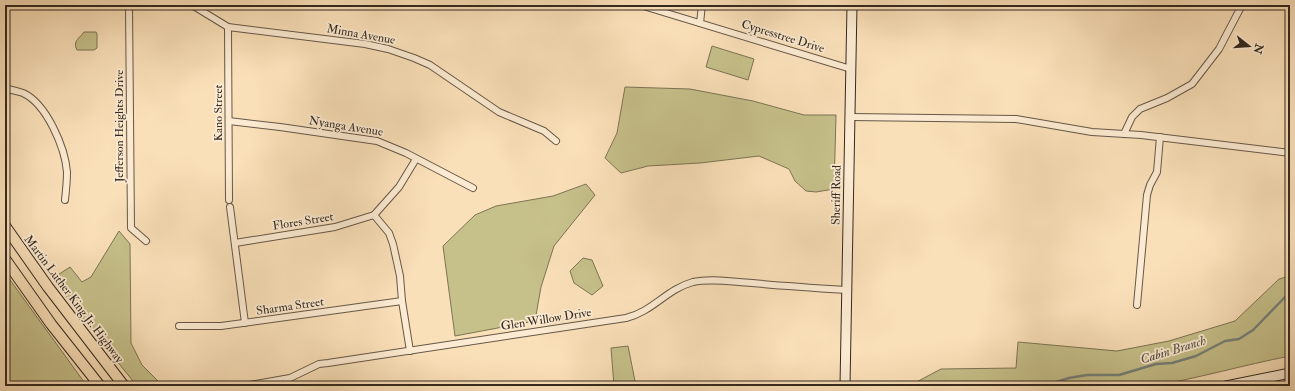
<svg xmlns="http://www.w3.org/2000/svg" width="1295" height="391" viewBox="0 0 1295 391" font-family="'IM FELL Double Pica',serif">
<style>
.green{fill:#c6c08a;stroke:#7d7454}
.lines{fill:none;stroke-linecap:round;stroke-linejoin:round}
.stream{stroke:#76817b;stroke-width:2.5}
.street-casing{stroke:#665746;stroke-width:8}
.secondary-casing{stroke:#34291f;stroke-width:11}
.primary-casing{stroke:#34291f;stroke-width:12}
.street{stroke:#fcebd2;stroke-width:6}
.secondary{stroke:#fcebd2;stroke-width:9}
.primary{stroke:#fae0b9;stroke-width:10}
.labels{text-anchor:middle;stroke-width:3.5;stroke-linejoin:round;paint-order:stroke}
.street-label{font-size:12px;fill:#34291f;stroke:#fcebd2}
.water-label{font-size:13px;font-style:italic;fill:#504e46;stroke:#fcebd2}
</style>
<rect width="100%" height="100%" fill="#fae0b9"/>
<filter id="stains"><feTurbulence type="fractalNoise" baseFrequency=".005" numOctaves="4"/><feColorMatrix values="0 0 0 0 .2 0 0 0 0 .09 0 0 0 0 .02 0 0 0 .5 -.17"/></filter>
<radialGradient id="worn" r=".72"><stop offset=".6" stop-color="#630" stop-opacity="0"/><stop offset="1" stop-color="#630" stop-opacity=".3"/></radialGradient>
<!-- green -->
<g class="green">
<path d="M84 32H96L97 34V48L94 50H77C72 41 80 38 84 32Z"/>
<polygon points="712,46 754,59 748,80 706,67"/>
<polygon points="625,87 690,89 753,101 804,115 836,115 834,189 816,192 806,191 795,181 789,169 759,156 700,163 648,166 621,173 605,158 617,133"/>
<polygon points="586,184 595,195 554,246 541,287 535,321 455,336 443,246 475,215 496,206 553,196"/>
<polygon points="119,231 130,244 131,343 142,365 163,386 137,386 86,323 53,278 70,267 82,282 91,277"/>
<polygon points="583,258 592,260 603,286 592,295 574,283 570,271"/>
<polygon points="5,273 87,386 5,386"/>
<path d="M1290 276V356C1244 365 1199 378 1153 386H909L941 369 1016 368 1018 342 1117 351 1169 341 1235 321 1279 279Z"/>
<polygon points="628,346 636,386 614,386 611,348"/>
</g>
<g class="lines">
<!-- stream -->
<polyline class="stream" points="1043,386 1069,378 1087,375 1119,375 1156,364 1172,363 1196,356 1225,341 1239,339 1253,330 1290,292"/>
<!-- street casing -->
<g class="street-casing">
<g id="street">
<polyline points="129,5 131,228 146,241"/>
<polyline points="192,5 228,27 365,44 388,49 414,58 430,65 499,112 544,131 556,141"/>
<polyline points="640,5 851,69"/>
<polyline points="700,23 702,5"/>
<polyline points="228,27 229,200"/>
<path d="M5 88C11 90 17 91 23 93 47 104 65 148 67 172 67 182 66 191 65 200"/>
<polyline points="850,117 1016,119 1092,132 1141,135 1290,153"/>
<polyline points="229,121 280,127 377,141 406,153 473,188"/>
<polyline points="1124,134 1132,117 1140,109 1167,98 1192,84 1219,49 1242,5"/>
<polyline points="230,207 245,323"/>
<polyline points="374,215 389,233 393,244 400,276 402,301 410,351"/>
<polyline points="235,243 335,227 374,215 399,187 416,159"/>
<polyline points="1137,305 1147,195 1150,185 1157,172 1160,137"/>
<polyline points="179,326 221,326 402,301"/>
<path d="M244 386 290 378 319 364 328 363 626 318C652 312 667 289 693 282 712 278 733 282 752 283 783 286 815 288 847 290"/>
</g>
</g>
<!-- secondary casing -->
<g class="secondary-casing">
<g id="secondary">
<polyline points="845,386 852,5"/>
<polyline points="1226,386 1290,373"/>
</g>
</g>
<!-- primary casing -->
<g class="primary-casing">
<g id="primary">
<polyline points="5,226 48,287 124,386"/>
<polyline points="5,259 51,324 100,386"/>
</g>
</g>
<!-- street -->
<use href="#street" class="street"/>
<!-- secondary -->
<use href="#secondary" class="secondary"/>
<!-- primary -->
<use href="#primary" class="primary"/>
</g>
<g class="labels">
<!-- street labels -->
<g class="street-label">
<text transform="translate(361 34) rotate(10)" y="4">Minna Avenue</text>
<text transform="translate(783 36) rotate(17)" y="4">Cypresstree Drive</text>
<text transform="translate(218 113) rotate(-90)" y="4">Kano Street</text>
<text transform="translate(119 126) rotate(-90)" y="4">Jefferson Heights Drive</text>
<text transform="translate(346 126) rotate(9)" y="4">Nyanga Avenue</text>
<text transform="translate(836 195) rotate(-89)" y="4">Sheriff Road</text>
<text transform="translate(303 221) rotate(-9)" y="4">Flores Street</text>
<text transform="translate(74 299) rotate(53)" y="4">Martin Luther King Jr. Highway</text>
<text transform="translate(290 306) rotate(-8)" y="4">Sharma Street</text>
<text transform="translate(546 319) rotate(-9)" y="4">Glen Willow Drive</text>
</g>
<!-- water labels -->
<g class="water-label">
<text transform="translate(1173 349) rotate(-17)" y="5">Cabin Branch</text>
</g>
</g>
<!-- margin -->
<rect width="1295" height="391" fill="none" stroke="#fae0b9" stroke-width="20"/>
<rect x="6" y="6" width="1283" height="379" fill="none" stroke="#34291f" stroke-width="2"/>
<rect x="10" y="10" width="1275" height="371" fill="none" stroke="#34291f"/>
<!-- north arrow -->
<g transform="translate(1249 46) rotate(107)" stroke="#fcebd2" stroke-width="3" paint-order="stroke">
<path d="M0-3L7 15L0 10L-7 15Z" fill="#34291f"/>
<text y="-6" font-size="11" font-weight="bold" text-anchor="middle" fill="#34291f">N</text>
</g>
<rect width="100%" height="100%" filter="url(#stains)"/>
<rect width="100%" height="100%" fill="url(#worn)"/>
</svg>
